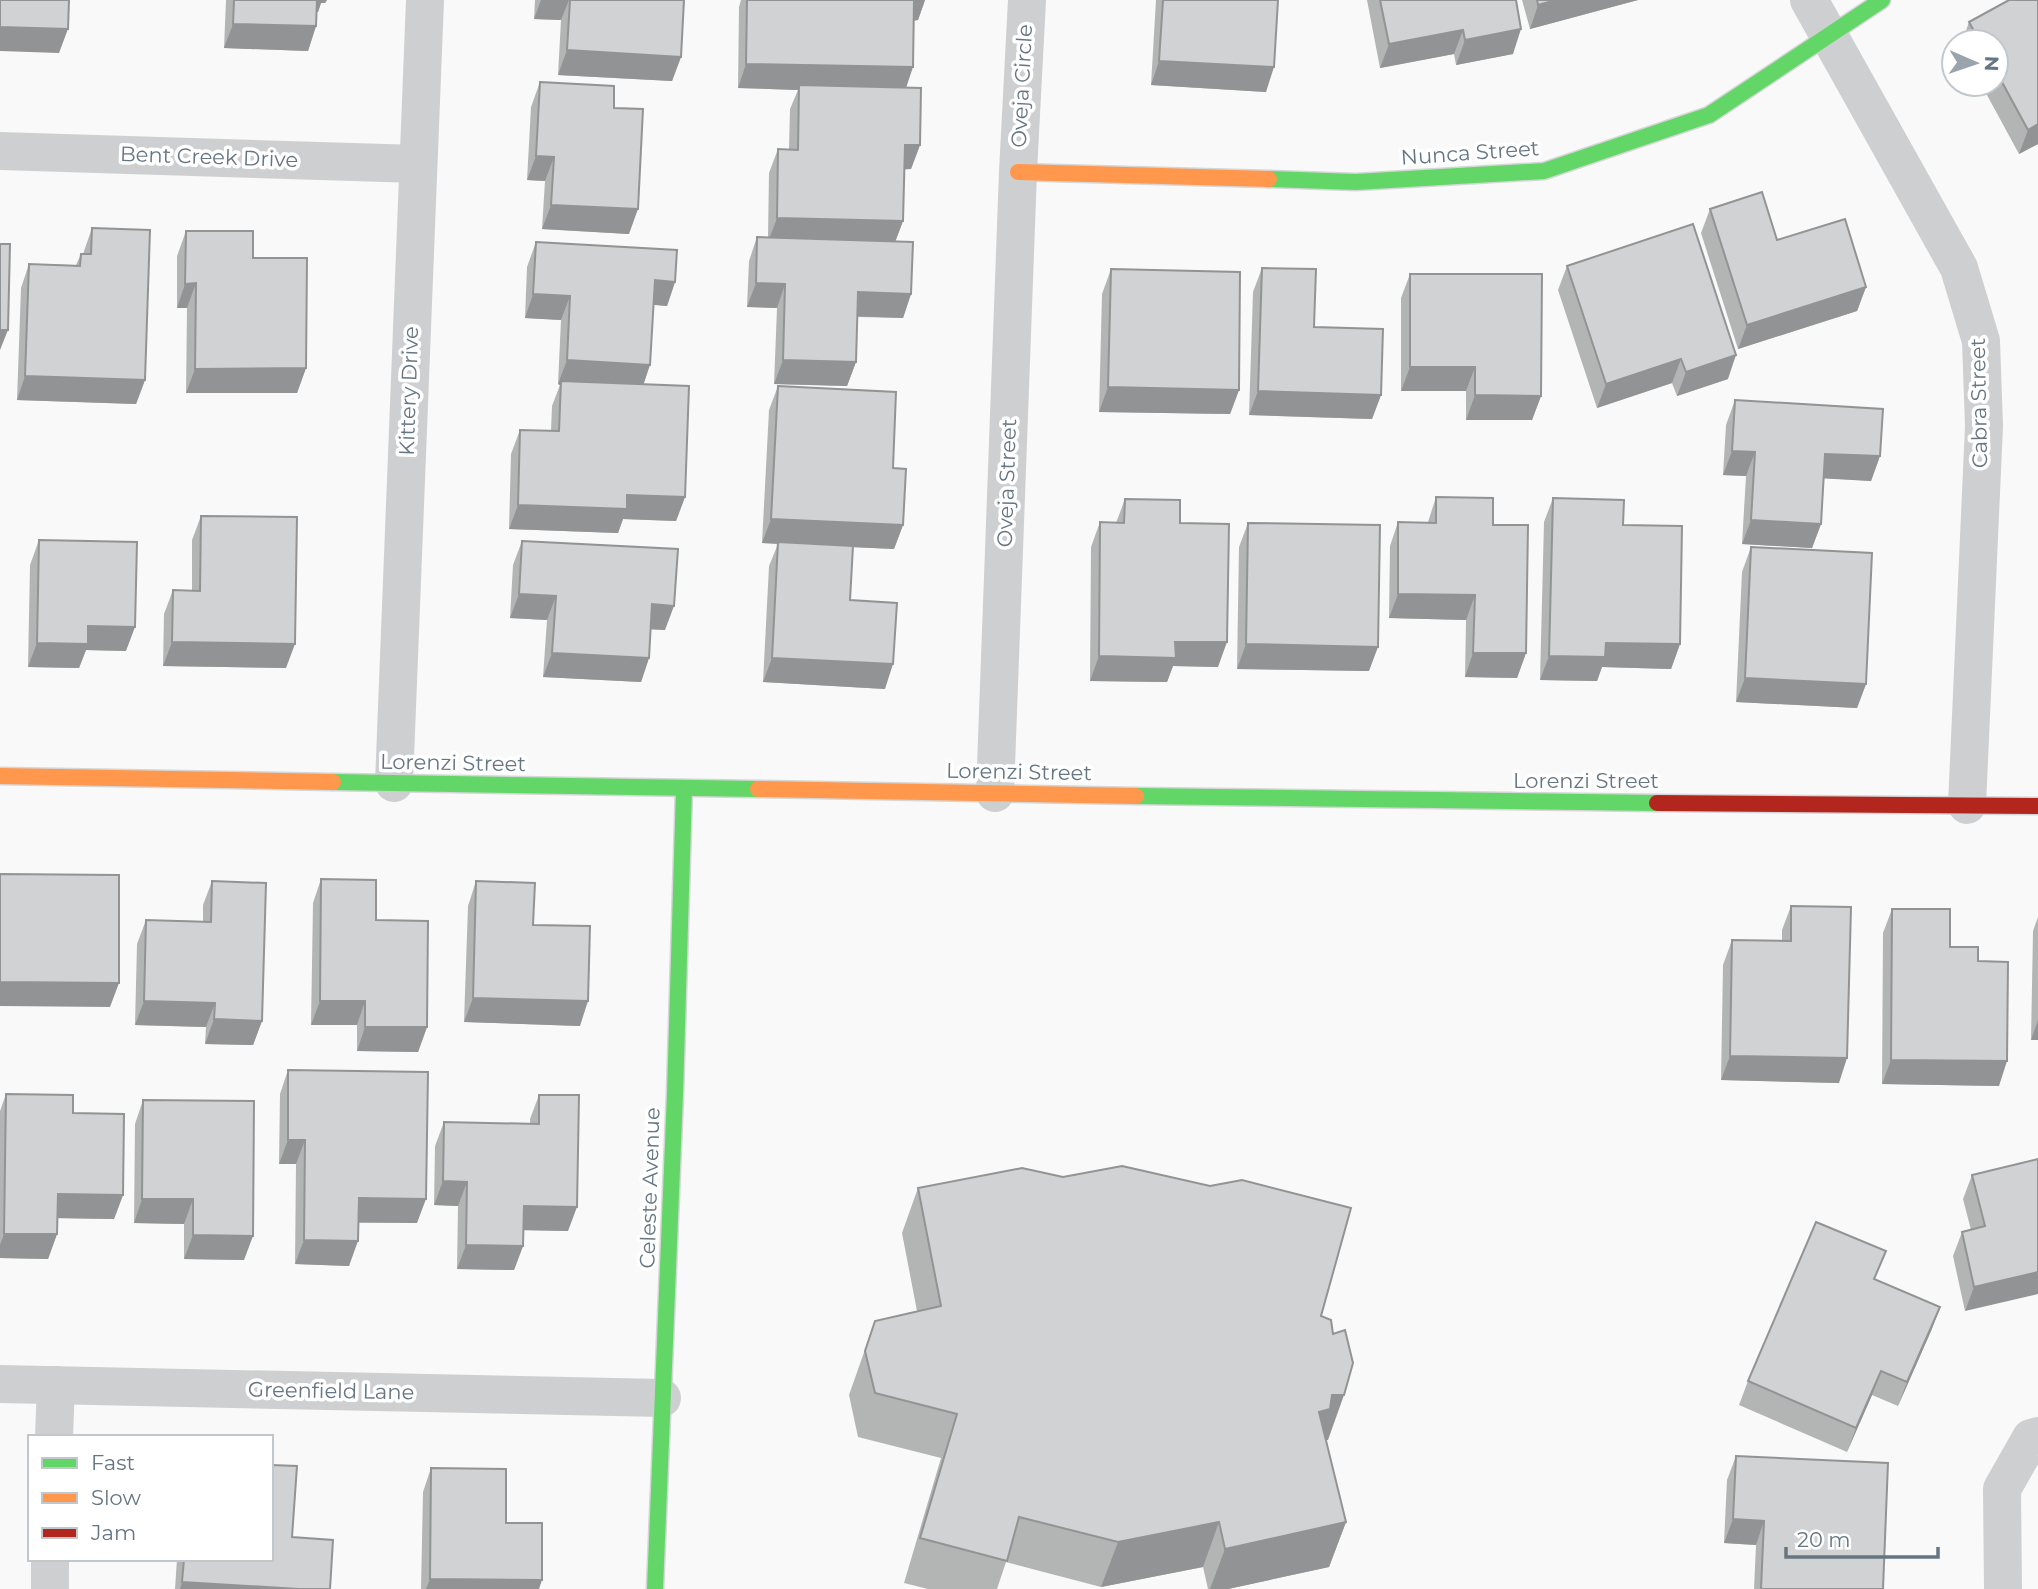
<svg xmlns="http://www.w3.org/2000/svg" width="2038" height="1589" viewBox="0 0 2038 1589" font-family="Montserrat,sans-serif">
<style>
.lines{fill:none;stroke-linecap:round;stroke-linejoin:round}
.fast-casing{stroke:#d5d6d7;stroke-width:19}
.slow-casing{stroke:#d5d6d7;stroke-width:19}
.jam-casing{stroke:#d5d6d7;stroke-width:19}
.street{stroke:#cecfd0;stroke-width:38}
.fast{stroke:#63d668;stroke-width:16}
.slow{stroke:#ff974d;stroke-width:16}
.jam{stroke:#b3261e;stroke-width:16}
.wall{fill:#b3b5b5}
.shaded-wall{fill:#929394}
.building{fill:#d0d2d3;stroke:#929394;stroke-width:2}
.labels{text-anchor:middle;stroke-width:7;stroke-linejoin:round;paint-order:stroke}
.street-label{font-size:21px;fill:#657683;stroke:#fff}
</style>
<rect width="100%" height="100%" fill="#f9f9f9"/>
<g class="lines">
<!-- fast casing -->
<g class="fast-casing">
<g id="fast">
<polyline points="1269,179 1356,182 1544,171 1709,115 1882,0"/>
<polyline points="333,782 758,789"/>
<polyline points="1136,796 1657,803"/>
<polyline points="655,1589 675,1094 684,789"/>
</g>
</g>
<!-- slow casing -->
<g class="slow-casing">
<g id="slow">
<polyline points="1018,172 1269,179"/>
<polyline points="0,776 333,782"/>
<polyline points="758,789 1136,796"/>
</g>
</g>
<!-- jam casing -->
<g class="jam-casing">
<polyline id="jam" points="1657,803 2038,806"/>
</g>
<!-- street -->
<g class="street">
<polyline points="1809,0 1959,268 1981,341 1984,426 1967,805"/>
<polyline points="0,151 418,164"/>
<polyline points="394,783 425,0"/>
<polyline points="995,793 1018,172 1027,0"/>
<polyline points="0,1384 662,1398"/>
<polyline points="54,1437 56,1385"/>
<polyline points="50,1589 50,1559"/>
<polyline points="2003,1589 2002,1489 2031,1438 2038,1436"/>
</g>
<!-- fast -->
<use href="#fast" class="fast"/>
<!-- slow -->
<use href="#slow" class="slow"/>
<!-- jam -->
<use href="#jam" class="jam"/>
</g>
<!-- wall -->
<g class="wall">
<polygon points="226,0 327,0 325,3 321,3 318,12 317,12 316,26 308,51 224,48"/>
<polygon points="535,0 684,0 681,57 672,81 558,75 561,20 534,19"/>
<polygon points="741,0 925,0 918,20 914,21 906,88 920,145 911,169 904,169 903,221 895,242 911,294 903,318 857,317 856,362 847,386 774,384 777,308 747,307 749,261 757,237 768,237 769,173 778,149 789,149 790,109 798,90 738,88 739,7"/>
<polygon points="1156,0 1278,0 1266,92 1151,85"/>
<polygon points="1367,0 1516,0 1513,54 1456,65 1454,54 1380,68"/>
<polygon points="1522,0 1638,0 1530,29"/>
<polygon points="2009,0 2038,0 2038,144 2019,154 1981,84 1996,84 1996,42 1962,42 1969,22"/>
<polygon points="540,82 614,108 629,234 542,229 545,181 527,180 531,107"/>
<polygon points="1710,209 1777,240 1866,287 1857,311 1738,349 1701,233"/>
<polygon points="92,228 145,380 136,404 17,400 21,288 29,264 76,265 81,254 83,254"/>
<polygon points="186,231 253,258 306,368 297,393 186,393 187,308 177,308 177,256"/>
<polygon points="536,242 675,282 667,306 654,305 643,385 685,497 676,521 623,519 618,533 509,529 511,454 520,430 551,431 552,406 560,385 558,384 561,320 525,318 527,267"/>
<polygon points="1567,266 1728,379 1677,396 1672,383 1597,408 1558,290"/>
<polygon points="1262,268 1314,327 1381,395 1372,419 1249,415 1253,292"/>
<polygon points="1111,269 1239,390 1230,414 1099,412 1102,294"/>
<polygon points="1410,274 1541,396 1532,420 1466,420 1466,391 1401,391 1401,298"/>
<polygon points="778,386 893,468 903,525 894,549 852,547 850,600 885,689 763,682 769,566 778,544 762,543 769,410"/>
<polygon points="1735,400 1880,456 1871,481 1824,478 1821,524 1812,548 1742,544 1746,476 1723,475 1726,425"/>
<polygon points="1436,497 1493,525 1526,653 1517,678 1465,677 1466,620 1389,618 1390,546 1398,522 1428,522"/>
<polygon points="1553,498 1623,525 1680,644 1671,669 1602,667 1597,681 1540,680 1544,522"/>
<polygon points="1125,499 1180,523 1218,667 1173,666 1167,682 1090,681 1091,547 1100,522 1116,523"/>
<polygon points="201,516 286,668 163,666 164,614 173,590 192,590 192,540"/>
<polygon points="1248,523 1369,671 1237,669 1239,547"/>
<polygon points="39,540 126,651 86,650 79,668 28,667 30,565"/>
<polygon points="522,541 665,630 651,629 649,658 641,682 543,677 547,620 510,618 513,565"/>
<polygon points="1751,547 1866,684 1857,708 1736,702 1742,572"/>
<polygon points="321,879 376,920 427,1027 418,1052 357,1051 357,1025 311,1025 313,903"/>
<polygon points="212,881 262,1021 253,1045 205,1044 206,1027 135,1025 137,944 146,920 203,921 203,905"/>
<polygon points="476,881 533,925 580,1026 464,1022 468,906"/>
<polygon points="1791,906 1839,1083 1721,1080 1723,965 1732,940 1782,941 1782,930"/>
<polygon points="1892,909 1950,947 1978,961 1999,1086 1882,1084 1883,933"/>
<polygon points="2038,917 2038,1040 2031,1040 2033,931"/>
<polygon points="288,1070 417,1223 358,1223 349,1266 295,1264 296,1164 279,1164 280,1094"/>
<polygon points="6,1094 73,1113 123,1195 114,1219 58,1218 57,1234 48,1259 0,1258 0,1111"/>
<polygon points="539,1095 568,1231 523,1230 523,1246 514,1270 457,1269 458,1206 434,1205 435,1146 444,1122 530,1124 530,1119"/>
<polygon points="143,1100 244,1260 184,1259 184,1224 134,1223 135,1124"/>
<polygon points="2038,1159 1965,1311 1953,1256 1962,1232 1971,1230 1963,1199 1972,1175"/>
<polygon points="918,1188 1321,1316 1328,1440 1326,1440 1346,1522 1329,1567 1228,1589 1208,1589 1203,1567 1101,1587 1006,1562 997,1589 928,1589 904,1583 941,1458 858,1437 849,1395 875,1321 917,1311 902,1233"/>
<polygon points="1875,1279 1940,1307 1931,1331 1898,1406 1872,1395 1847,1452 1739,1405 1748,1381"/>
<polygon points="1736,1456 1883,1589 1754,1589 1756,1545 1724,1543 1727,1480"/>
<polygon points="431,1468 506,1523 539,1589 421,1589 423,1492"/>
<polygon points="292,1537 330,1589 175,1589 177,1559 271,1559"/>
</g>
<!-- shaded-wall -->
<g class="shaded-wall">
<polygon points="313,0 327,0 325,3 321,3 318,12 309,12"/>
<polygon points="541,0 569,0 561,20 534,19"/>
<polygon points="913,0 925,0 918,20 905,21"/>
<polygon points="1556,0 1638,0 1530,29 1538,5"/>
<polygon points="233,24 316,26 308,51 224,48"/>
<polygon points="0,27 68,29 59,53 0,51"/>
<polygon points="1521,29 1513,54 1456,65 1465,40"/>
<polygon points="1463,30 1454,54 1380,68 1389,44"/>
<polygon points="567,50 681,57 672,81 558,75"/>
<polygon points="1159,61 1274,67 1266,92 1151,85"/>
<polygon points="746,64 913,67 905,91 799,85 798,90 738,88"/>
<polygon points="2038,124 2038,144 2019,154 2028,130"/>
<polygon points="905,145 920,145 911,169 896,170"/>
<polygon points="536,156 554,157 545,181 527,180"/>
<polygon points="551,205 638,209 629,234 542,229"/>
<polygon points="777,218 903,221 894,245 768,242"/>
<polygon points="655,280 675,282 667,306 646,304"/>
<polygon points="196,283 187,308 177,308 185,284"/>
<polygon points="756,283 785,284 777,308 747,307"/>
<polygon points="1866,287 1857,311 1738,349 1747,325"/>
<polygon points="858,292 911,294 903,318 849,316"/>
<polygon points="533,294 570,296 561,320 525,318"/>
<polygon points="0,330 8,330 0,350"/>
<polygon points="1736,355 1728,379 1677,396 1686,372"/>
<polygon points="1681,359 1672,383 1597,408 1606,384"/>
<polygon points="567,360 650,365 642,389 561,381 560,385 558,384"/>
<polygon points="783,360 856,362 847,386 774,384"/>
<polygon points="1410,367 1475,367 1466,391 1401,391"/>
<polygon points="306,368 297,393 186,393 195,369"/>
<polygon points="25,376 145,380 136,404 17,400"/>
<polygon points="1108,387 1239,390 1230,414 1099,412"/>
<polygon points="1258,391 1381,395 1372,419 1249,415"/>
<polygon points="1475,395 1541,396 1532,420 1466,420"/>
<polygon points="1732,451 1755,452 1746,476 1723,475"/>
<polygon points="1825,454 1880,456 1871,481 1816,478"/>
<polygon points="627,495 685,497 676,521 623,519 618,533 509,529 518,505"/>
<polygon points="771,519 903,525 894,549 762,543"/>
<polygon points="1751,520 1821,524 1812,548 1742,544"/>
<polygon points="519,594 556,596 547,620 510,618"/>
<polygon points="1398,594 1475,595 1466,620 1389,618"/>
<polygon points="652,604 674,606 665,630 643,629"/>
<polygon points="88,626 135,627 126,651 86,650 79,668 28,667 37,643"/>
<polygon points="172,642 295,644 286,668 163,666"/>
<polygon points="1175,642 1227,642 1218,667 1173,666 1167,682 1090,681 1099,656"/>
<polygon points="1606,643 1680,644 1671,669 1602,667 1597,681 1540,680 1549,656"/>
<polygon points="1246,644 1378,647 1369,671 1237,669"/>
<polygon points="552,653 649,658 641,682 543,677"/>
<polygon points="1473,653 1526,653 1517,678 1465,677"/>
<polygon points="772,658 893,664 885,689 763,682"/>
<polygon points="1745,678 1866,684 1857,708 1736,702"/>
<polygon points="0,982 119,983 110,1007 0,1006"/>
<polygon points="473,998 588,1001 580,1026 464,1022"/>
<polygon points="144,1001 215,1003 206,1027 135,1025"/>
<polygon points="320,1001 365,1001 357,1025 311,1025"/>
<polygon points="214,1019 262,1021 253,1045 205,1044"/>
<polygon points="2038,1020 2038,1040 2031,1040"/>
<polygon points="365,1027 427,1027 418,1052 357,1051"/>
<polygon points="1730,1056 1847,1058 1839,1083 1721,1080"/>
<polygon points="1891,1060 2007,1061 1999,1086 1882,1084"/>
<polygon points="288,1140 305,1140 296,1164 279,1164"/>
<polygon points="443,1181 467,1182 458,1206 434,1205"/>
<polygon points="58,1194 123,1195 114,1219 49,1218"/>
<polygon points="359,1198 426,1199 417,1223 350,1222"/>
<polygon points="142,1199 193,1199 184,1224 134,1223"/>
<polygon points="524,1206 577,1207 568,1231 515,1230"/>
<polygon points="4,1234 57,1234 48,1259 0,1258 0,1245"/>
<polygon points="193,1235 253,1236 244,1260 184,1259"/>
<polygon points="304,1240 358,1241 349,1266 295,1264"/>
<polygon points="466,1245 523,1246 514,1270 457,1269"/>
<polygon points="2038,1272 2038,1294 1965,1311 1974,1287"/>
<polygon points="1940,1307 1931,1331 1898,1406 1907,1382"/>
<polygon points="1881,1371 1872,1395 1847,1452 1856,1428"/>
<polygon points="1332,1395 1344,1395 1328,1440 1319,1440 1319,1412"/>
<polygon points="1733,1519 1764,1521 1756,1545 1724,1543"/>
<polygon points="1219,1522 1203,1567 1101,1587 1118,1542"/>
<polygon points="1346,1522 1329,1567 1228,1589 1210,1589 1225,1549"/>
<polygon points="430,1579 542,1580 539,1589 426,1589"/>
<polygon points="182,1582 299,1589 180,1589"/>
</g>
<!-- building -->
<g class="building">
<polygon points="0,0 69,0 68,29 0,27"/>
<polygon points="234,0 317,0 316,26 233,24"/>
<polygon points="570,0 684,0 681,57 567,50"/>
<polygon points="747,0 914,0 913,67 746,64"/>
<polygon points="1163,0 1278,0 1274,67 1159,61"/>
<polygon points="1380,0 1516,0 1521,29 1465,40 1463,30 1389,44"/>
<polygon points="1537,0 1556,0 1538,5"/>
<polygon points="2009,0 2038,0 2038,124 2028,130 1996,71 1996,42 1980,42 1969,22"/>
<polygon points="540,82 614,86 614,108 643,109 638,209 551,205 554,157 536,156"/>
<polygon points="799,85 921,88 920,145 905,145 903,221 777,218 778,149 798,150"/>
<polygon points="1762,192 1777,240 1845,219 1866,287 1747,325 1710,209"/>
<polygon points="1693,224 1736,355 1686,372 1681,359 1606,384 1567,266"/>
<polygon points="92,228 150,230 145,380 25,376 29,264 80,266 81,254 91,254"/>
<polygon points="186,231 253,231 253,258 307,258 306,368 195,369 196,283 185,284"/>
<polygon points="757,237 913,242 911,294 858,292 856,362 783,360 785,284 756,283"/>
<polygon points="536,242 677,250 675,282 655,280 650,365 567,360 570,296 533,294"/>
<polygon points="0,244 10,244 8,330 0,330"/>
<polygon points="1262,268 1316,269 1314,327 1383,329 1381,395 1258,391"/>
<polygon points="1111,269 1240,272 1239,390 1108,387"/>
<polygon points="1410,274 1542,274 1541,396 1475,395 1475,367 1410,367"/>
<polygon points="561,381 689,386 685,497 627,495 627,509 518,505 520,430 559,431"/>
<polygon points="778,386 896,392 893,468 906,469 903,525 771,519"/>
<polygon points="1735,400 1883,409 1880,456 1825,454 1821,524 1751,520 1755,452 1732,451"/>
<polygon points="1436,497 1493,498 1493,525 1528,525 1526,653 1473,653 1475,595 1398,594 1398,522 1436,523"/>
<polygon points="1553,498 1624,500 1623,525 1682,526 1680,644 1606,643 1605,657 1549,656"/>
<polygon points="1125,499 1180,500 1180,523 1229,524 1227,642 1175,642 1176,658 1099,656 1100,522 1124,523"/>
<polygon points="201,516 297,517 295,644 172,642 173,590 200,591"/>
<polygon points="1248,523 1380,525 1378,647 1246,644"/>
<polygon points="39,540 137,542 135,627 88,626 88,644 37,643"/>
<polygon points="522,541 678,549 674,606 652,604 649,658 552,653 556,596 519,594"/>
<polygon points="778,542 853,546 850,600 897,603 893,664 772,658"/>
<polygon points="1751,547 1872,553 1866,684 1745,678"/>
<polygon points="0,874 119,875 119,983 0,982"/>
<polygon points="321,879 376,880 376,920 428,921 427,1027 365,1027 365,1001 320,1001"/>
<polygon points="212,881 266,883 262,1021 214,1019 215,1003 144,1001 146,920 211,922"/>
<polygon points="476,881 535,883 533,925 590,926 588,1001 473,998"/>
<polygon points="1791,906 1851,907 1847,1058 1730,1056 1732,940 1791,941"/>
<polygon points="1892,909 1950,909 1950,947 1978,947 1978,961 2008,962 2007,1061 1891,1060"/>
<polygon points="288,1070 428,1072 426,1199 359,1198 358,1241 304,1240 305,1140 288,1140"/>
<polygon points="6,1094 73,1095 73,1113 124,1114 123,1195 58,1194 57,1234 4,1234"/>
<polygon points="539,1095 579,1095 577,1207 524,1206 523,1246 466,1245 467,1182 443,1181 444,1122 539,1124"/>
<polygon points="143,1100 254,1101 253,1236 193,1235 193,1199 142,1199"/>
<polygon points="2038,1159 2038,1272 1974,1287 1962,1232 1985,1226 1972,1175"/>
<polygon points="1122,1166 1210,1186 1242,1180 1351,1208 1321,1316 1331,1320 1333,1334 1345,1330 1353,1363 1344,1395 1332,1395 1330,1409 1319,1412 1346,1522 1225,1549 1219,1522 1118,1542 1019,1517 1007,1561 920,1538 957,1414 875,1393 865,1351 875,1321 941,1306 918,1188 1022,1168 1063,1177"/>
<polygon points="1816,1222 1886,1251 1874,1279 1940,1307 1907,1382 1881,1371 1856,1428 1748,1381"/>
<polygon points="1736,1456 1888,1463 1883,1589 1761,1589 1764,1521 1733,1519"/>
<polygon points="271,1465 297,1466 292,1537 333,1540 330,1589 299,1589 182,1582 184,1559 271,1559"/>
<polygon points="431,1468 506,1469 506,1523 542,1523 542,1580 430,1579"/>
</g>
<g class="labels">
<!-- street labels -->
<g class="street-label">
<text transform="translate(1022 86) rotate(-87)" y="7">Oveja Circle</text>
<text transform="translate(1470 153) rotate(-4)" y="7">Nunca Street</text>
<text transform="translate(209 157) rotate(2)" y="7">Bent Creek Drive</text>
<text transform="translate(409 391) rotate(-88)" y="7">Kittery Drive</text>
<text transform="translate(1979 403) rotate(-91)" y="7">Cabra Street</text>
<text transform="translate(1007 483) rotate(-88)" y="7">Oveja Street</text>
<text transform="translate(453 763) rotate(1)" y="7">Lorenzi Street</text>
<text transform="translate(1019 772) rotate(1)" y="7">Lorenzi Street</text>
<text x="1586" y="788">Lorenzi Street</text>
<text transform="translate(650 1188) rotate(-88)" y="7">Celeste Avenue</text>
<text transform="translate(331 1391) rotate(1)" y="7">Greenfield Lane</text>
</g>
</g>
<!-- legend -->
<rect x="28" y="1435" width="245" height="126" fill="#ffffff" stroke="#c1c8cd" stroke-width="2"/>
<rect x="42" y="1458" width="35" height="10" fill="#63d668" stroke="#c1c8cd" stroke-width="2"/>
<text x="91" y="1470" font-size="21" fill="#657683">Fast</text>
<rect x="42" y="1493" width="35" height="10" fill="#ff974d" stroke="#c1c8cd" stroke-width="2"/>
<text x="91" y="1505" font-size="21" fill="#657683">Slow</text>
<rect x="42" y="1528" width="35" height="10" fill="#b3261e" stroke="#c1c8cd" stroke-width="2"/>
<text x="91" y="1540" font-size="21" fill="#657683">Jam</text>
<!-- north arrow -->
<g transform="translate(1975 63) rotate(92)"><circle r="33" fill="#ffffff" stroke="#c1c8cd" stroke-width="2"/>
<path d="M0-5L12 26L0 18L-12 26Z" fill="#99a4ac"/>
<text y="-10" font-size="19" font-weight="bold" text-anchor="middle" fill="#657683">N</text>
</g>
<!-- scale -->
<path d="M1786 1547v10h152v-10" fill="none" stroke="#657683" stroke-width="3.5"/>
<text x="1797" y="1547" font-size="21" fill="#657683" stroke="#ffffff" stroke-width="5" paint-order="stroke">20 m</text>
</svg>
